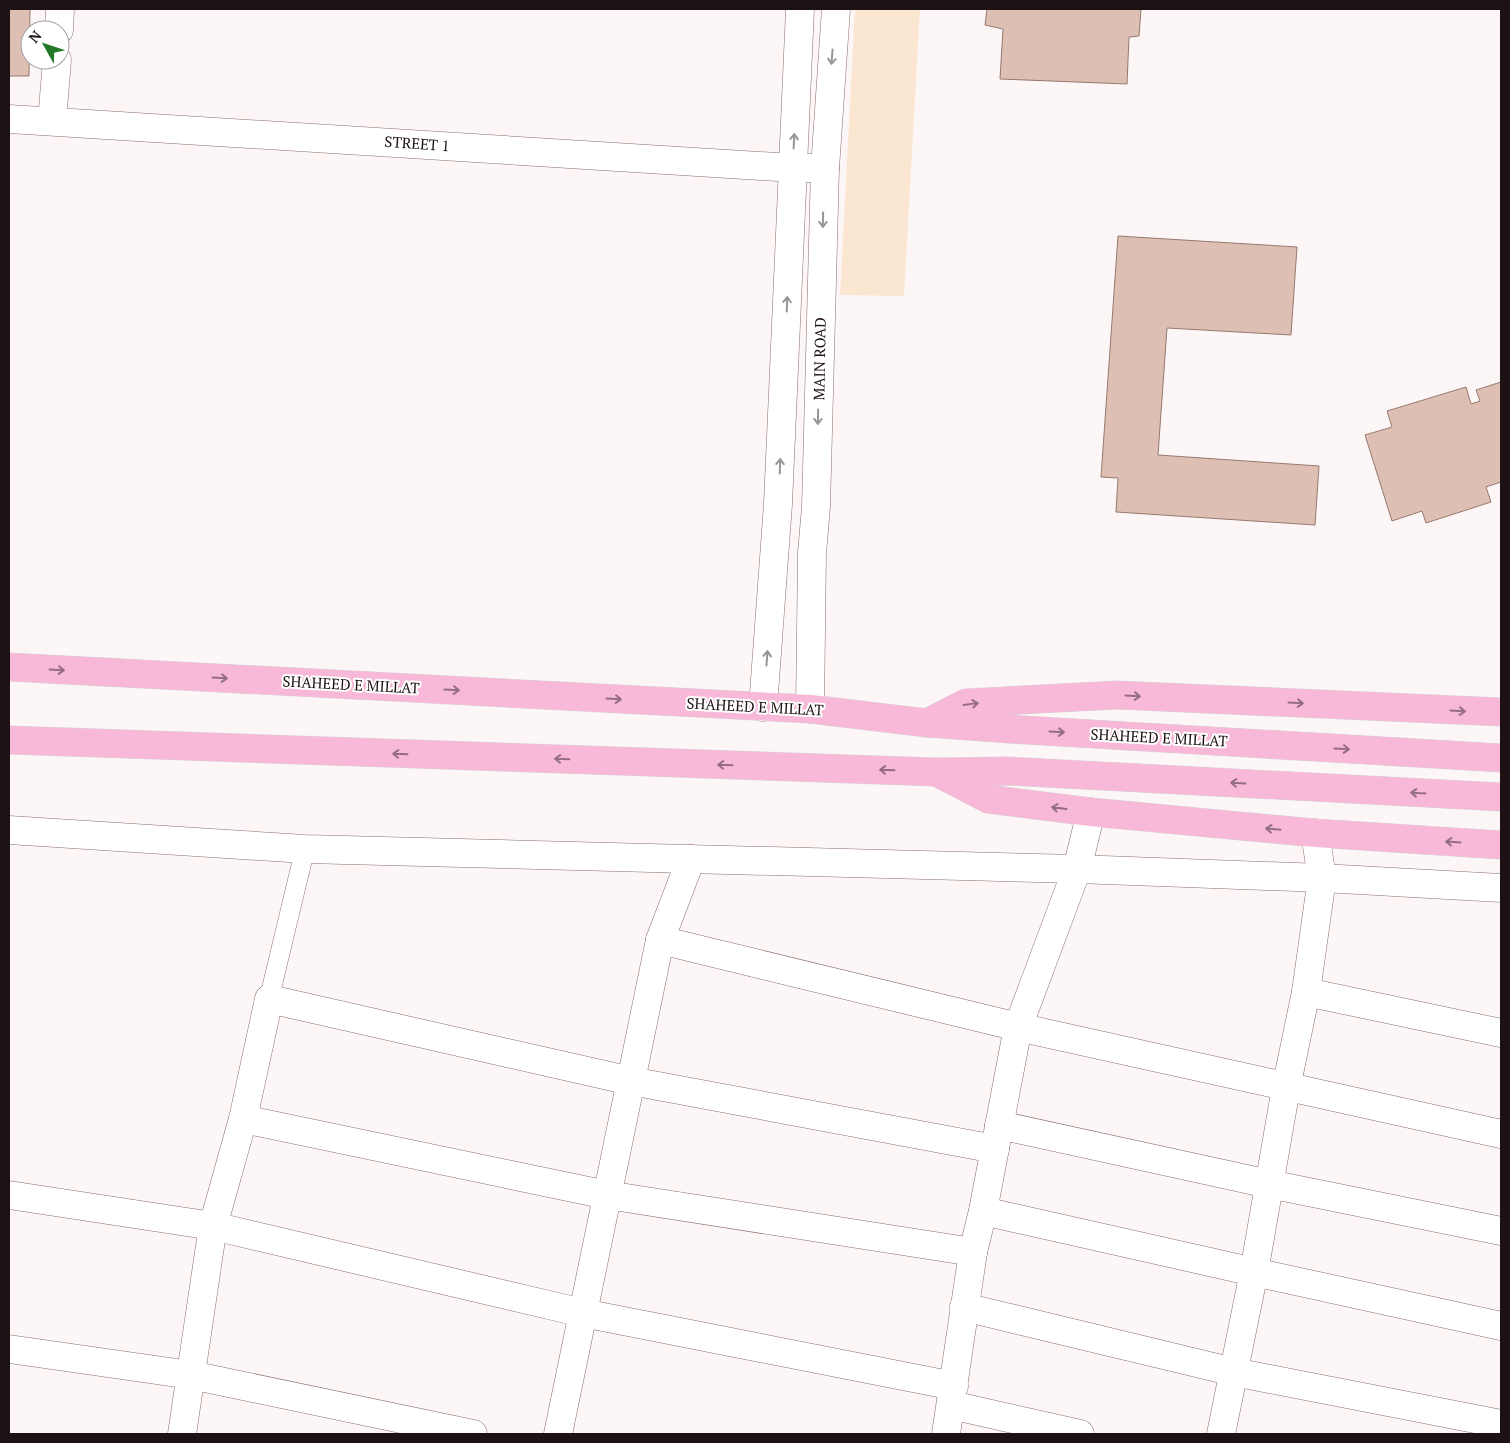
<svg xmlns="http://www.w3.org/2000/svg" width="1510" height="1443" viewBox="0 0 1510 1443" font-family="'PT Serif',serif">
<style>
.green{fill:#fbe6d2}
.building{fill:#debfb4;stroke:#95796f}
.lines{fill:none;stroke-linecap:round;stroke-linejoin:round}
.service-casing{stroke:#8c6e6f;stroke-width:20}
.minor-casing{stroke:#8c6e6f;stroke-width:29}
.tertiary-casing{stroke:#8c6e6f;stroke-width:29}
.primary-casing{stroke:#d6d4d5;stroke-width:29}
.service{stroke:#fff;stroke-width:19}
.minor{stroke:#fff;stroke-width:28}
.tertiary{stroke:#fff;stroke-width:28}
.primary{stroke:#f8b9d9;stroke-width:28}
.oneway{stroke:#999495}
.oneway2{stroke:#956e80}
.labels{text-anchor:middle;stroke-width:4;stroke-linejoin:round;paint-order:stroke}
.street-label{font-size:15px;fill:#1d1213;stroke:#fff}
</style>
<rect width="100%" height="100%" fill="#fdf6f7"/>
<!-- green -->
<polygon class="green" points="855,9 920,9 904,296 840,295"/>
<!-- building -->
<g class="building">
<polygon points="9,9 30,9 29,76 9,76"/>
<polygon points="987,9 1141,9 1139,36 1129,37 1127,84 1000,79 1003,29 985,25"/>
<polygon points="1118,236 1297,247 1291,335 1167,328 1158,455 1319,466 1315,525 1116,512 1118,478 1101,477"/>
<polygon points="1501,382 1501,482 1486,487 1491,502 1426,523 1422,511 1392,521 1365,435 1392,427 1387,411 1466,387 1471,404 1480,401 1476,390"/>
</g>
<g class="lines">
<!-- service casing -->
<g class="service-casing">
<polyline id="service" points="269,999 305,849"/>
</g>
<!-- minor casing -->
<g class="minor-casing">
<g id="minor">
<polyline points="59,30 60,9"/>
<polyline points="9,119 793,168 825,168"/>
<polyline points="52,121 57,60"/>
<polyline points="9,830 305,849 1077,869 1322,878 1501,888"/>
<polyline points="660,940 1018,1027 1501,1134"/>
<polyline points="1306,992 1501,1033"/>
<polyline points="243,1119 607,1195 973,1252"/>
<polyline points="999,1125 1269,1184 1501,1231"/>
<polyline points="9,1195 213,1226 583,1313 954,1386"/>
<polyline points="983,1211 1254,1272 1501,1326"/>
<polyline points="964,1307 1234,1372 1501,1424"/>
<polyline points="9,1349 191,1375 473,1434"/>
<polyline points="951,1405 1080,1434"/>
<polyline points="182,1434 213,1226 243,1119 269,999 631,1081 995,1149"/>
<polyline points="558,1434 660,940 691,859"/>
<polyline points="946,1434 973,1252 983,1211 1018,1027 1077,869 1091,812"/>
<polyline points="1221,1434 1254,1272 1286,1088 1306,992 1322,878 1315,833"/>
</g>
</g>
<!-- tertiary casing -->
<g class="tertiary-casing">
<g id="tertiary">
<polyline points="763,707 778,504 800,9"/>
<polyline points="810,709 812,553 816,507 825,168 836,9"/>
</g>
</g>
<!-- primary casing -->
<g class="primary-casing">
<g id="primary">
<polyline points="9,667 810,709 927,723 1009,729 1501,758"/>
<polyline points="927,723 966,703 1117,695 1501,712"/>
<polyline points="9,740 936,772 1008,771 1501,797"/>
<polyline points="940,774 988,799 1091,812 1315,833 1501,845"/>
</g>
</g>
<!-- service -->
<use href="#service" class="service"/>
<!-- minor -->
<use href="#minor" class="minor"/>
<!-- tertiary -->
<use href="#tertiary" class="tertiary"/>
<!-- primary -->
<use href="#primary" class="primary"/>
</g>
<!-- one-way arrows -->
<defs><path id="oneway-shaft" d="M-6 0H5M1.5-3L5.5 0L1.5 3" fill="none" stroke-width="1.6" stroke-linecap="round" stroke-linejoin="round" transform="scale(1.25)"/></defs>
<g class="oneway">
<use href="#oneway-shaft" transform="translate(832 57) rotate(94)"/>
<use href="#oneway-shaft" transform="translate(794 141) rotate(-87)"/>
<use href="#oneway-shaft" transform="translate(823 220) rotate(91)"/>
<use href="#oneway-shaft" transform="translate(787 304) rotate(-88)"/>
<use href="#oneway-shaft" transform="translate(818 417) rotate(91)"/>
<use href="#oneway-shaft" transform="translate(780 466) rotate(-88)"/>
<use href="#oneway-shaft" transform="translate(767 658) rotate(-86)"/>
</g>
<g class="oneway2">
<use href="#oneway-shaft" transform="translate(57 670) rotate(3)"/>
<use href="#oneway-shaft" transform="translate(220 678) rotate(3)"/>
<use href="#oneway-shaft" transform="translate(452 690) rotate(3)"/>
<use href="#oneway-shaft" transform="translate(1133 696) rotate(3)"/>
<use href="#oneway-shaft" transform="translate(614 699) rotate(3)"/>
<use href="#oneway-shaft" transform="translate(1296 703) rotate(3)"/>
<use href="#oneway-shaft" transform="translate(971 704) rotate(-8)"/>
<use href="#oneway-shaft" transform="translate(1458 711) rotate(3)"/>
<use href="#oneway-shaft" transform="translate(1057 732) rotate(3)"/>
<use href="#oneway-shaft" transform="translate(1342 749) rotate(3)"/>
<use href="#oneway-shaft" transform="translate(400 754) rotate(-178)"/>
<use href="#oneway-shaft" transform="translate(562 759) rotate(-178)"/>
<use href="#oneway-shaft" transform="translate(725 765) rotate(-178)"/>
<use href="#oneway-shaft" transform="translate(887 770) rotate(-178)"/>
<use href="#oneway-shaft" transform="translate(1238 783) rotate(-177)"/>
<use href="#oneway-shaft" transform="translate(1418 793) rotate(-177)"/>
<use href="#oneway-shaft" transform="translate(1059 808) rotate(-173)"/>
<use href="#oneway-shaft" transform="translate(1273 829) rotate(-175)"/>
<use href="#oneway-shaft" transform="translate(1453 842) rotate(-176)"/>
</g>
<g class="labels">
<!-- street labels -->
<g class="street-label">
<text transform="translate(417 144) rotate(4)" y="5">STREET 1</text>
<text transform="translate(820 359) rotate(-89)" y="5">MAIN ROAD</text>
<text transform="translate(351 685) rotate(3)" y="5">SHAHEED E MILLAT</text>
<text transform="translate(755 707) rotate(3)" y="5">SHAHEED E MILLAT</text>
<text transform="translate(1159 738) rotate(3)" y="5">SHAHEED E MILLAT</text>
</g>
</g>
<!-- border -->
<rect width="1510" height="1443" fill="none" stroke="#1d1213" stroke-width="20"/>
<!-- north arrow -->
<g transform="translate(45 45) rotate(310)"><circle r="24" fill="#ffffff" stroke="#a5a0a1"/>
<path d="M0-4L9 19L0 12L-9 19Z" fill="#227a28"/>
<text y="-8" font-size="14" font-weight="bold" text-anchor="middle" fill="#1d1213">N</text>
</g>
</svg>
